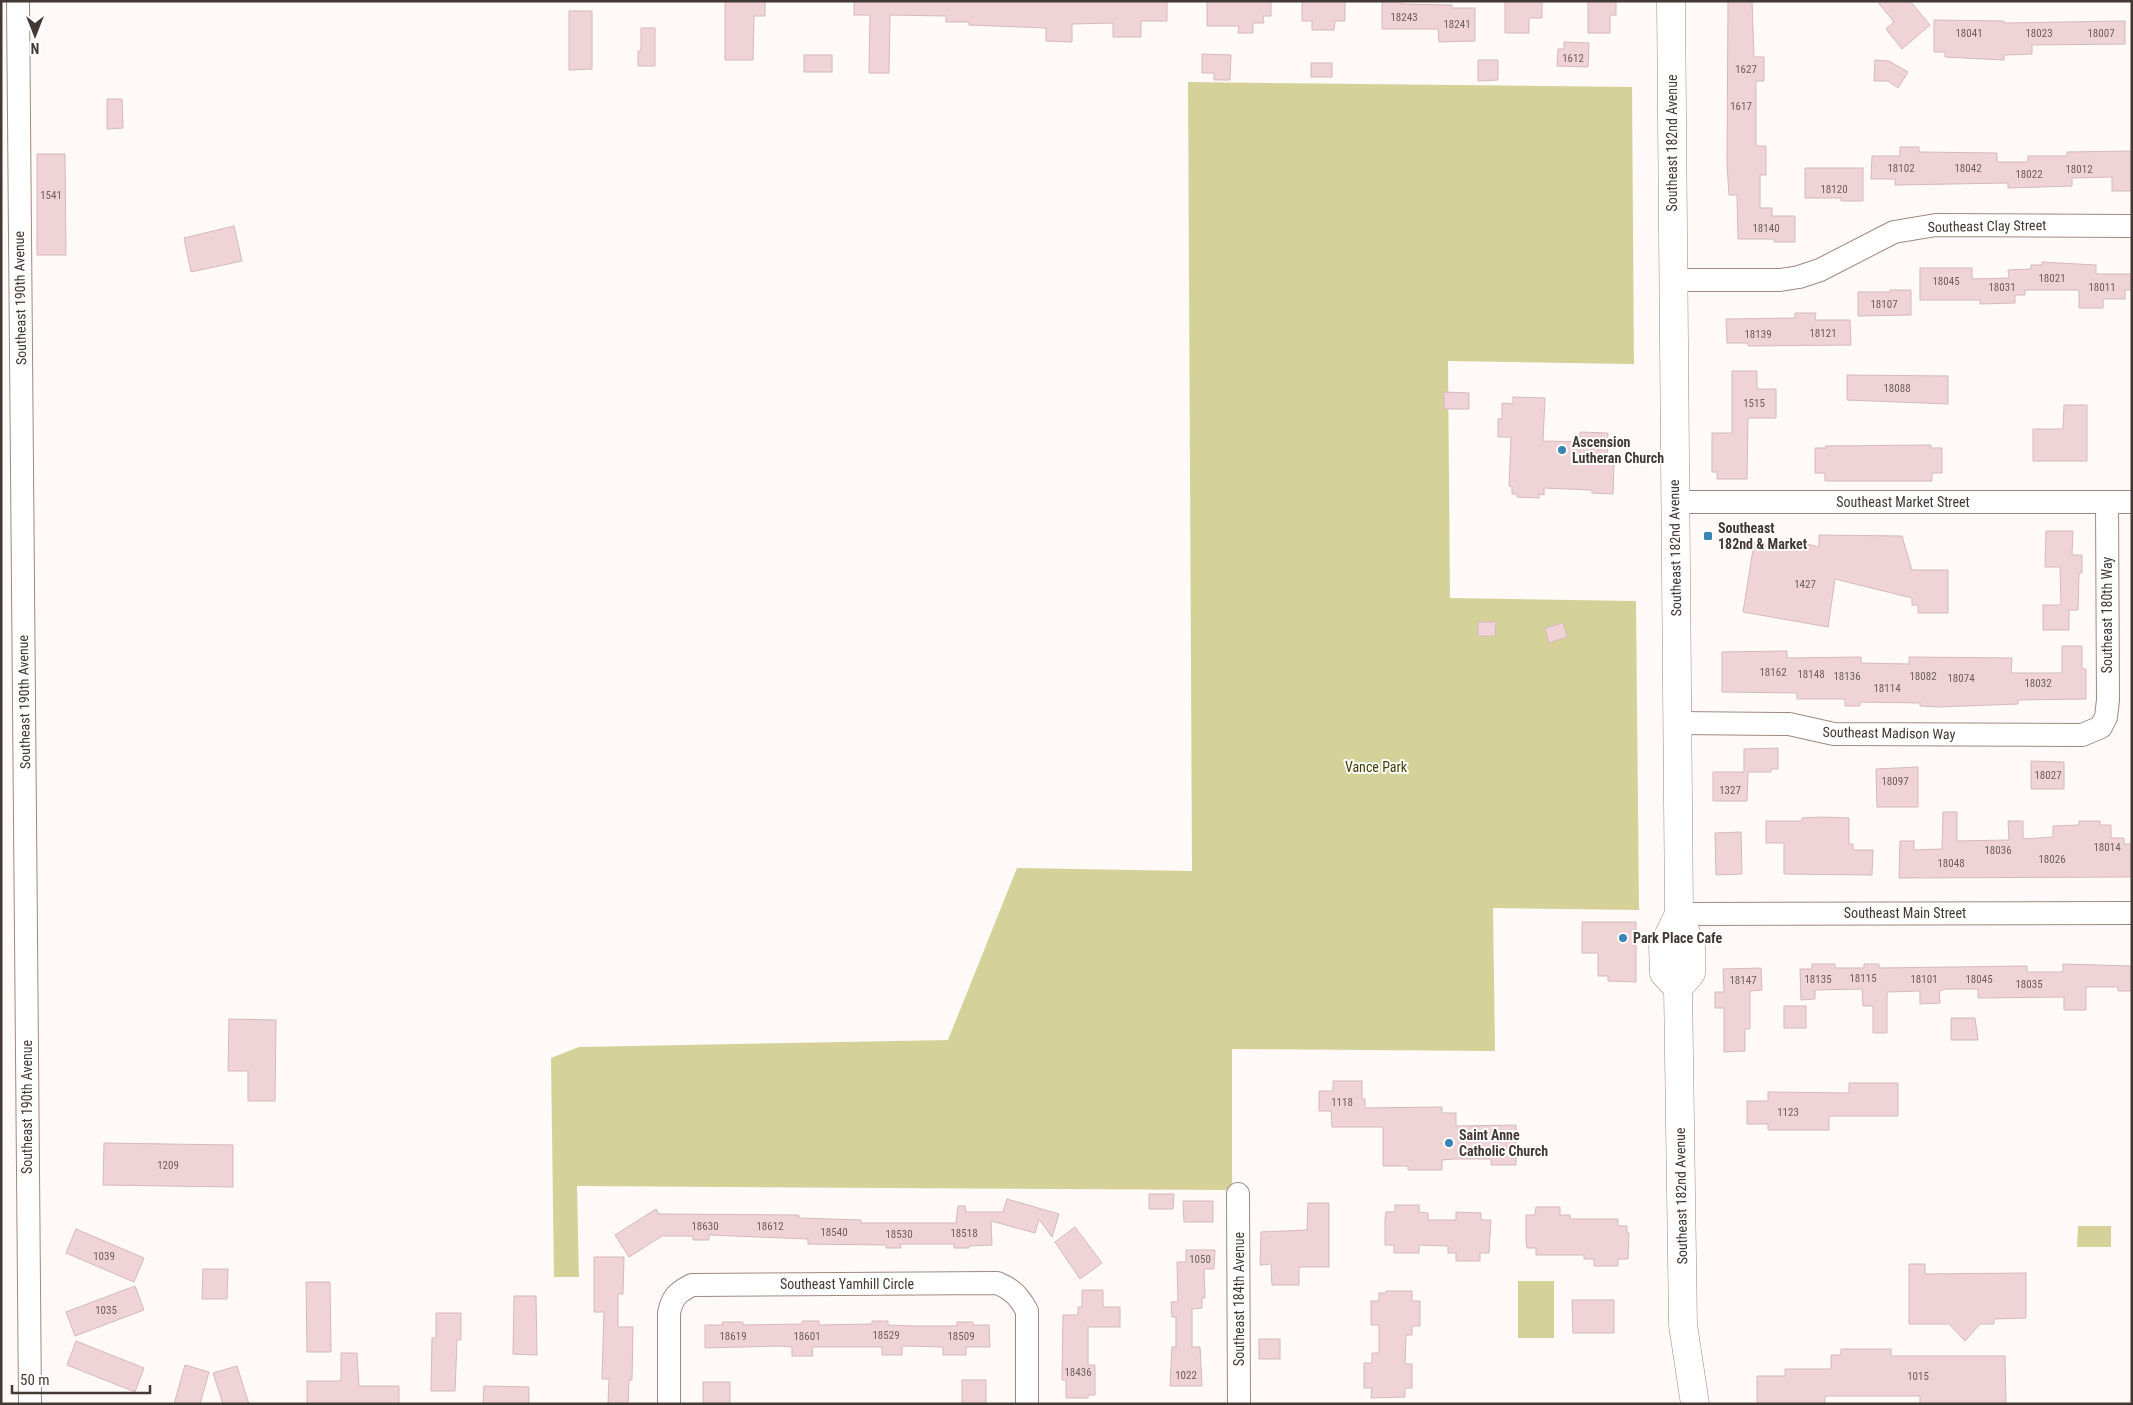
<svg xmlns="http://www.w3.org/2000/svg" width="2133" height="1405" viewBox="0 0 2133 1405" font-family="'Roboto Condensed',sans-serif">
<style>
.green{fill:#d5d299}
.building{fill:#efd3d6;stroke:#d5b9bd}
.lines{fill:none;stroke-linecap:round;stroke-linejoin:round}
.minor-casing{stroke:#a18980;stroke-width:24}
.major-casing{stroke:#a18980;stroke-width:29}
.minor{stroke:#fff;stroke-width:22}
.major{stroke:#fff;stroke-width:28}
.poi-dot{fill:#3886b8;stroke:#fff;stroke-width:2}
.labels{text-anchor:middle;stroke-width:4;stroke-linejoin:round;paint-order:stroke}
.number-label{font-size:11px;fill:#6d5f5c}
.street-label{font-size:14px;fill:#423834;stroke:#fff}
.poi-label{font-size:14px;font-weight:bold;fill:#423834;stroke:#fff;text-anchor:start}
.park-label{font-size:14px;fill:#423e00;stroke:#fff}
</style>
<rect width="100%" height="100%" fill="#fff9f7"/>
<!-- green -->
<g class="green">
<polygon points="1188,82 1632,87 1634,364 1448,361 1450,598 1636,601 1639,910 1493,908 1495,1051 1232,1049 1232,1190 577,1186 579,1277 554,1277 551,1058 579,1047 948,1040 1017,868 1192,871"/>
<polygon points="2078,1226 2111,1226 2111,1247 2077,1247"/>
<rect x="1518" y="1281" width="36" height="57"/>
</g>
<!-- building -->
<g class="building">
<polygon points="725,1 765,1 765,16 754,16 753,60 725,60"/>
<polygon points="854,1 1167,1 1167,21 1141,21 1141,37 1113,37 1113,23 1072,24 1072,42 1046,41 1046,28 969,25 969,22 946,22 946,16 890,15 889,73 869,73 870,15 854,15"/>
<polygon points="1207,1 1271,1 1271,16 1263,16 1264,23 1253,23 1253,33 1238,33 1239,26 1207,26"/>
<polygon points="1302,1 1345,1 1345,21 1335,21 1334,30 1312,30 1312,21 1302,21"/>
<polygon points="1382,1 1401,1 1401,4 1452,5 1452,8 1475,8 1475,41 1439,42 1438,29 1382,29"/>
<polygon points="1505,1 1542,1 1542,18 1529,18 1529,33 1505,33"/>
<polygon points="1588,1 1616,1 1616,15 1610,15 1610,33 1588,33"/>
<polygon points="1728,1 1752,1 1754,57 1764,57 1764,81 1756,81 1756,146 1766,146 1766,175 1760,175 1760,208 1772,208 1772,216 1795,216 1795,242 1774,242 1774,239 1738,239 1737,195 1729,195 1727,165"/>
<polygon points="1877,1 1910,1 1930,25 1902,49 1886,29 1894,22"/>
<polygon points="569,11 592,11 592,69 569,70"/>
<polygon points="1934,20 2004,21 2004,23 2125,21 2125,44 2032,45 2032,54 2004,55 2004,60 1945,57 1945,52 1934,52"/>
<polygon points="641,28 655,28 655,66 638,66 638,51 641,51"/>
<polygon points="1564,42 1589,43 1588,67 1557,66 1558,49 1564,49"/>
<polygon points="1202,54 1231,55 1230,80 1214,80 1214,73 1202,73"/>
<rect x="804" y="55" width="28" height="17"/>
<polygon points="1478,60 1498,60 1498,80 1478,81"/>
<polygon points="1875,60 1889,61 1908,72 1898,88 1888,81 1874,81"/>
<rect x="1311" y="63" width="21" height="14"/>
<polygon points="107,99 122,99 123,128 107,129"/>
<polygon points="1900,147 1919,147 1919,152 1997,153 1997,162 2028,162 2028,156 2067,156 2067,152 2132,151 2132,191 2112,191 2112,177 2072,178 2072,186 2008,188 2008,183 1895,185 1895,179 1871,179 1872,156 1900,156"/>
<polygon points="37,154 65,154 66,255 37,255"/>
<polygon points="1805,168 1863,168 1863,201 1841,201 1841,198 1805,198"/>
<polygon points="234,226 242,261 191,272 184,238"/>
<polygon points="2042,262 2096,265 2096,274 2132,274 2132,290 2125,290 2125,299 2103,299 2103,308 2079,308 2079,290 2025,290 2025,295 2015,295 2015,303 1980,304 1980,300 1920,300 1920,268 1972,268 1972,279 2009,278 2008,270 2031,269 2031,265 2042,265"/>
<polygon points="1890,290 1911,290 1911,315 1858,316 1858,292 1890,292"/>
<polygon points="1795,313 1816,313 1815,320 1850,320 1851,345 1748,346 1748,343 1727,343 1726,319 1795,318"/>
<polygon points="1732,371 1757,371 1757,389 1776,389 1776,418 1748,418 1747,479 1717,479 1717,472 1712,472 1712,433 1732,433"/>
<polygon points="1847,375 1948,376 1948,404 1847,400"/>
<polygon points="1444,392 1469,393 1469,409 1444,409"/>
<polygon points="1513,397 1545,398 1543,441 1580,442 1580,432 1608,433 1607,462 1614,462 1613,494 1592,493 1592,490 1544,488 1544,495 1539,494 1539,498 1517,497 1517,494 1512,494 1512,486 1509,486 1511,437 1498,437 1498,419 1502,419 1502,403 1513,404"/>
<polygon points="2064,405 2087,405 2087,461 2033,461 2033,429 2063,429"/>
<polygon points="1931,445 1931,448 1942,448 1942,473 1932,473 1932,481 1825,481 1825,473 1815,473 1815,448 1826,448 1825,446"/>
<polygon points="2046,531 2073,531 2072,555 2082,555 2082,573 2079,573 2078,610 2069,610 2069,630 2043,630 2043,605 2061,605 2060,567 2045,567"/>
<polygon points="1819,535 1902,536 1912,570 1948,570 1948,613 1918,613 1918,605 1912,605 1912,598 1835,579 1828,627 1743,612 1754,543 1788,549 1790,540 1819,547"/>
<polygon points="1478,622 1496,622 1495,636 1478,636"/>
<polygon points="1563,623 1567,637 1549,643 1545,628"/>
<polygon points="2062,646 2082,646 2082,669 2086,669 2086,699 2018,700 2018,704 1937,707 1920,706 1920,703 1860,702 1860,706 1845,706 1845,699 1797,699 1797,693 1722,692 1722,652 1787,651 1787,658 1861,657 1861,663 1909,664 1909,657 2012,658 2011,673 2062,673"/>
<polygon points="1778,748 1778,769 1771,769 1771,772 1748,772 1747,801 1713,801 1713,772 1744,772 1744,749"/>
<polygon points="2031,761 2064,762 2064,789 2031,789"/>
<polygon points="1918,767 1918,807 1877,807 1876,769"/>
<polygon points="1943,812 1957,812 1957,841 2009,840 2008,821 2023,821 2023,839 2053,837 2053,826 2079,825 2079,821 2100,821 2100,825 2111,825 2111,838 2124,838 2124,844 2132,844 2132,877 1899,878 1900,841 1914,841 1914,850 1942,849"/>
<polygon points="1822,817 1849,818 1849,844 1853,844 1853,850 1873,850 1872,875 1784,874 1784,843 1766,843 1766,821 1802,821 1802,818"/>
<polygon points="1741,832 1742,874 1716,875 1715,833"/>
<polygon points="1582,922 1636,922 1636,982 1608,981 1608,976 1598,976 1598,953 1582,953"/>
<polygon points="1812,964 1835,964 1835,968 1864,968 1864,964 1879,964 1879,968 2027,966 2027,972 2063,972 2063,964 2132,966 2132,991 2118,991 2118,987 2086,987 2086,1010 2064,1010 2064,997 1978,998 1978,989 1946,989 1939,991 1940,1003 1920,1004 1920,991 1887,992 1887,1033 1873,1033 1873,1006 1863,1006 1862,989 1815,990 1815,999 1801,1000 1800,969 1812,969"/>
<polygon points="1761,968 1762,990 1750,991 1750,1029 1745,1029 1745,1051 1724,1052 1724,1008 1715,1008 1715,992 1724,992 1723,969"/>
<rect x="1784" y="1006" width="22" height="22"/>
<polygon points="1951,1018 1975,1018 1978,1040 1951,1040"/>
<polygon points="229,1019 276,1020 275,1101 248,1101 248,1071 228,1071"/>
<polygon points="1333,1081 1362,1081 1362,1099 1365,1099 1365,1108 1442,1107 1442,1113 1456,1113 1456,1126 1516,1125 1516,1165 1491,1165 1491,1159 1454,1159 1442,1160 1442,1170 1408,1170 1408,1166 1383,1166 1383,1127 1332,1127 1331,1111 1319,1111 1319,1091 1333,1091"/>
<polygon points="1849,1083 1898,1083 1898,1116 1829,1116 1829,1130 1768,1130 1768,1124 1747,1124 1747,1101 1768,1101 1768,1092 1849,1093"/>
<polygon points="104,1143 233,1145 233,1187 103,1185"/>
<polygon points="1149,1194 1174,1194 1173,1209 1149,1209"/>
<polygon points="1007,1199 1059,1214 1052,1237 1039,1219 1035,1233 991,1221 992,1245 969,1246 969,1248 954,1248 954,1244 900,1244 901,1248 886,1248 886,1245 808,1244 808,1239 709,1235 709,1240 693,1240 693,1236 662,1236 629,1257 615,1235 656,1209 659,1214 799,1215 799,1218 861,1220 861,1223 956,1223 958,1206 965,1206 966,1212 1003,1212"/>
<polygon points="1183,1201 1213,1201 1213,1222 1184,1222"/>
<polygon points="1308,1203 1329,1203 1329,1267 1299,1267 1299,1285 1272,1285 1271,1264 1260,1265 1261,1232 1307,1230"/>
<polygon points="1395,1205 1419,1205 1419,1212 1428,1213 1428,1220 1456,1220 1456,1212 1481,1213 1481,1220 1491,1220 1489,1253 1480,1253 1480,1261 1456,1261 1456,1253 1448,1253 1448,1246 1419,1245 1419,1253 1394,1253 1394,1245 1385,1245 1385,1220 1386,1212 1395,1212"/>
<polygon points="1536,1207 1560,1207 1560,1215 1570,1215 1570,1219 1618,1219 1618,1226 1627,1226 1627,1233 1629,1233 1628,1259 1618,1259 1618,1266 1594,1266 1594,1259 1584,1259 1584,1255 1536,1255 1536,1248 1527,1248 1526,1240 1526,1215 1535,1215"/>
<polygon points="1075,1227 1102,1263 1080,1279 1055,1242"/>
<polygon points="76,1229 144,1258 134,1282 66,1253"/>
<polygon points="1186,1250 1215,1250 1214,1269 1204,1269 1205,1298 1202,1298 1202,1308 1192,1309 1192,1347 1200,1347 1202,1386 1170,1386 1172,1347 1176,1347 1176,1317 1172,1317 1171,1302 1178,1302 1177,1262 1186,1262"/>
<polygon points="594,1257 624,1257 623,1294 618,1294 618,1327 633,1327 632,1380 629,1380 628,1404 608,1404 609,1379 602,1379 604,1312 594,1312"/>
<polygon points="1909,1264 1925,1264 1925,1274 2026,1273 2026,1318 1994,1319 1994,1324 1980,1324 1965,1341 1949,1324 1909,1324"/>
<polygon points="203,1269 228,1269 227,1299 202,1299"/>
<polygon points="306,1282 330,1282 331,1352 307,1352"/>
<polygon points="135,1286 144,1310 75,1336 66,1312"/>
<polygon points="1082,1290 1103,1290 1103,1307 1120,1307 1120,1327 1088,1327 1088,1365 1095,1365 1095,1395 1088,1395 1088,1398 1066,1398 1066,1380 1062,1380 1063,1315 1078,1315 1078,1307 1082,1307"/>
<polygon points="1386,1291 1412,1291 1412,1301 1420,1301 1420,1326 1412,1326 1412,1335 1406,1335 1405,1364 1412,1364 1412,1388 1405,1388 1405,1397 1371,1398 1372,1388 1364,1388 1364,1363 1372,1363 1372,1353 1379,1353 1379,1325 1371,1325 1371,1301 1379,1301 1379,1293 1386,1293"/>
<polygon points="514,1296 536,1296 537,1355 513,1354"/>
<polygon points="1572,1300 1614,1300 1614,1333 1573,1333"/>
<polygon points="436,1313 461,1313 461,1340 457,1340 455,1391 431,1391 432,1338 436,1338"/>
<polygon points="802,1321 819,1321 819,1325 872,1324 872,1321 888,1321 888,1325 914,1326 957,1326 957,1322 973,1322 973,1325 989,1325 990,1347 966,1347 966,1355 943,1355 943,1347 902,1346 902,1355 882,1355 882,1347 812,1347 813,1356 792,1356 792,1347 779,1346 705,1348 705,1325 723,1325 722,1322 743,1322 743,1325 802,1324"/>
<rect x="1259" y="1339" width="21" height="20"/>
<polygon points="76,1341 144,1368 135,1392 67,1365"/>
<polygon points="1841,1349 1891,1349 1891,1356 2005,1356 2006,1404 1920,1404 1920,1396 1825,1396 1825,1404 1757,1404 1757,1376 1785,1376 1785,1369 1831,1369 1831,1355 1841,1355"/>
<polygon points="341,1353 357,1353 359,1386 399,1386 399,1404 307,1404 307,1381 341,1381"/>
<polygon points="185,1365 209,1372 200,1404 174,1404"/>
<polygon points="237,1366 249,1404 223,1404 213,1373"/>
<rect x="962" y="1380" width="24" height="24"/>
<rect x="703" y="1382" width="27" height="22"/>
<polygon points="484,1386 529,1387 529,1404 483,1404"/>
</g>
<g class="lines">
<!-- minor casing -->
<g class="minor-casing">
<g id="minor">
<polyline points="18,1 30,1404"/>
<polyline points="1673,280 1780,280 1799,277 1820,270 1894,232 1936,225 2132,226"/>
<polyline points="1675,502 2132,502"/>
<polyline points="1677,723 1789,724 1834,734 2082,735 2101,727 2106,717 2108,700 2107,502"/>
<polyline points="1679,914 2132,913"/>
<polyline points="1238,1194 1239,1404"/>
<path d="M669 1404V1313C672 1297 678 1292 692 1285L997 1283C1012 1289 1019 1296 1027 1311V1404"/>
</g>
</g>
<!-- major casing -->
<g class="major-casing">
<g id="major">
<polyline points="1671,1 1679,914 1691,947 1691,973 1678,988"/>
<polyline points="1679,914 1663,947 1664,973 1678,988 1683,1325 1695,1404"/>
</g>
</g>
<!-- minor -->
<use href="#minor" class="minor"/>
<!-- major -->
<use href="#major" class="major"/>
</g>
<!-- markers -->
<g class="poi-dot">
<circle cx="1562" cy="450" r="5"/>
<rect x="1703" y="531" width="10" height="10" rx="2.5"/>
<circle cx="1623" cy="938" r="5"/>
<circle cx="1449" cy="1143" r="5"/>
</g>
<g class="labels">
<!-- number labels -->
<g class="number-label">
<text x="1404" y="21">18243</text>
<text x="1457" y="28">18241</text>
<text x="1969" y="37">18041</text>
<text x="2039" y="37">18023</text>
<text x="2101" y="37">18007</text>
<text x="1573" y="62">1612</text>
<text x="1746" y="73">1627</text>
<text x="1741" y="110">1617</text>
<text x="1901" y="172">18102</text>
<text x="1968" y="172">18042</text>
<text x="2079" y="173">18012</text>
<text x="2029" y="178">18022</text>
<text x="1834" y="193">18120</text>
<text x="51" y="199">1541</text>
<text x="1766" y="232">18140</text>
<text x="2052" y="282">18021</text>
<text x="1946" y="285">18045</text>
<text x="2002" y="291">18031</text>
<text x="2102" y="291">18011</text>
<text x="1884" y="308">18107</text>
<text x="1823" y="337">18121</text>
<text x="1758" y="338">18139</text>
<text x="1897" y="392">18088</text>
<text x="1754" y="407">1515</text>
<text x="1805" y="588">1427</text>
<text x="1773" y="676">18162</text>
<text x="1811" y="678">18148</text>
<text x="1847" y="680">18136</text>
<text x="1923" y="680">18082</text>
<text x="1961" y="682">18074</text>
<text x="2038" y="687">18032</text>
<text x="1887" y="692">18114</text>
<text x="2048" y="779">18027</text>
<text x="1895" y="785">18097</text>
<text x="1730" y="794">1327</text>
<text x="2107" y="851">18014</text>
<text x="1998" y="854">18036</text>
<text x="2052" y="863">18026</text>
<text x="1951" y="867">18048</text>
<text x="1863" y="982">18115</text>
<text x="1818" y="983">18135</text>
<text x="1924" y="983">18101</text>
<text x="1979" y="983">18045</text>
<text x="1743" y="984">18147</text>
<text x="2029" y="988">18035</text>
<text x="1342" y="1106">1118</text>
<text x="1788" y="1116">1123</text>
<text x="168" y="1169">1209</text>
<text x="705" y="1230">18630</text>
<text x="770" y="1230">18612</text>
<text x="834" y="1236">18540</text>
<text x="964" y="1237">18518</text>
<text x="899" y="1238">18530</text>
<text x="104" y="1260">1039</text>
<text x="1200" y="1263">1050</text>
<text x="106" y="1314">1035</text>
<text x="886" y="1339">18529</text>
<text x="733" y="1340">18619</text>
<text x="807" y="1340">18601</text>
<text x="961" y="1340">18509</text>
<text x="1078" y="1376">18436</text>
<text x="1186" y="1379">1022</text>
<text x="1918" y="1380">1015</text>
</g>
<!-- street labels -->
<g class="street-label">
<text transform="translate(1672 143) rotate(-90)" y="5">Southeast 182nd Avenue</text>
<text transform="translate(1987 226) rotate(-1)" y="5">Southeast Clay Street</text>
<text transform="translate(20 298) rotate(-91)" y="5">Southeast 190th Avenue</text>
<text x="1903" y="507">Southeast Market Street</text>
<text transform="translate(1675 548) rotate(-91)" y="5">Southeast 182nd Avenue</text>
<text transform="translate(2107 615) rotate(-90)" y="5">Southeast 180th Way</text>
<text transform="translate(24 702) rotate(-91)" y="5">Southeast 190th Avenue</text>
<text transform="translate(1889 733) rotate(1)" y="5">Southeast Madison Way</text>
<text x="1905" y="918">Southeast Main Street</text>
<text transform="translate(27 1107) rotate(-90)" y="5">Southeast 190th Avenue</text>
<text transform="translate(1681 1196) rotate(-91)" y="5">Southeast 182nd Avenue</text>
<text x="847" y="1289">Southeast Yamhill Circle</text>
<text transform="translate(1239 1299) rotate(-90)" y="5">Southeast 184th Avenue</text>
</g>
<!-- poi labels -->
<g class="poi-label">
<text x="1572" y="447">Ascension<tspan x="1572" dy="16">Lutheran Church</tspan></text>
<text x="1718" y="533">Southeast<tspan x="1718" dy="16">182nd &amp; Market</tspan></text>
<text x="1633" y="943">Park Place Cafe</text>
<text x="1459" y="1140">Saint Anne<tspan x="1459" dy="16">Catholic Church</tspan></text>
</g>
<!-- park labels -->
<g class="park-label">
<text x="1376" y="772">Vance Park</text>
</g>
</g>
<!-- border -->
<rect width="2133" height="1405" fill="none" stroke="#423834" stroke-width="5"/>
<!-- north arrow -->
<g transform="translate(35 35) rotate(180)" stroke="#ffffff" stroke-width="4" paint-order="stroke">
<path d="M0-4L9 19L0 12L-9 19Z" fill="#423834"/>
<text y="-8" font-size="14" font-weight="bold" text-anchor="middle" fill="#423834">N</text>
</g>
<!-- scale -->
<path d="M12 1385v8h138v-8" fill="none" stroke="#423834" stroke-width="2.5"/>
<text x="20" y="1385" font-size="15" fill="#423834" stroke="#ffffff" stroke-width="4" paint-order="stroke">50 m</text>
</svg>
